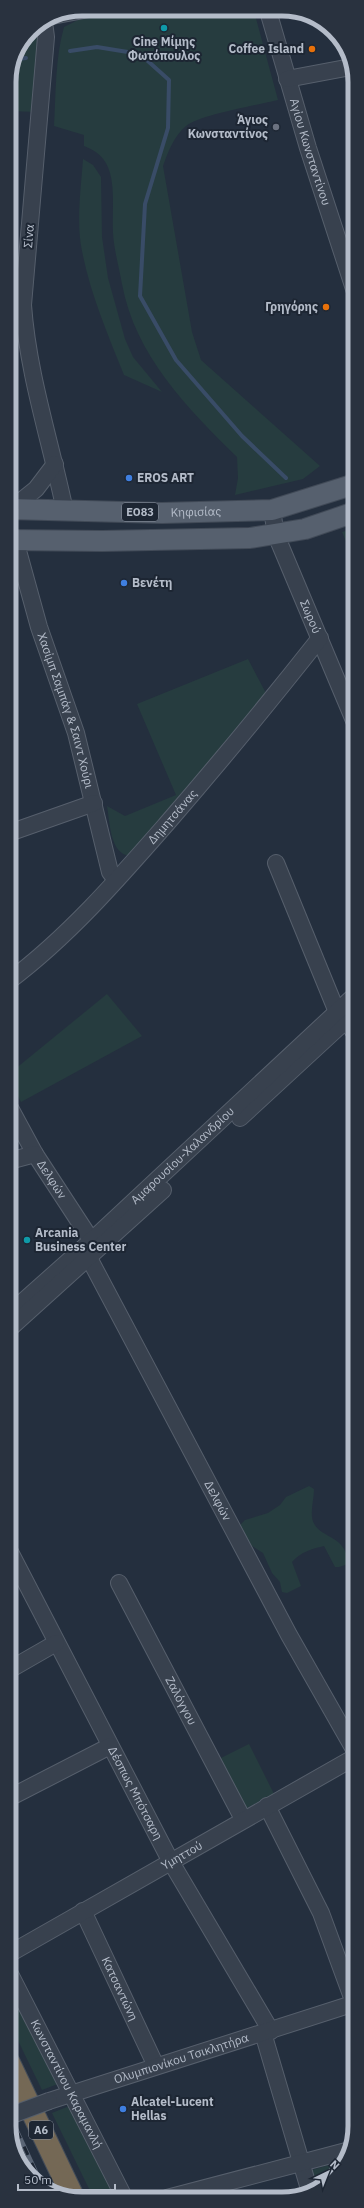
<svg xmlns="http://www.w3.org/2000/svg" width="364" height="2208" viewBox="0 0 364 2208" font-family="'IBM Plex Sans',sans-serif">
<style>
.green{fill:#263c3f}
.lines{fill:none;stroke-linecap:round;stroke-linejoin:round}
.stream{stroke:#394c67;stroke-width:4}
.minor-casing{stroke:#565f6c;stroke-width:18}
.major-casing{stroke:#414a57;stroke-width:22}
.highway-casing{stroke:#434c59;stroke-width:24}
.minor{stroke:#38414e;stroke-width:16}
.major{stroke:#56606e;stroke-width:20}
.highway{stroke:#746855;stroke-width:22}
.rail-casing{stroke:#5a6575;stroke-width:4.5}
.rail{stroke:#1d2633;stroke-width:3;stroke-dasharray:9;stroke-linecap:butt}
.minor-bridge-casing{stroke:#565f6c;stroke-width:18;stroke-linecap:butt}
.minor-bridge{stroke:#38414e;stroke-width:16}
.culture-dot{fill:#0f9aa8;stroke:#1d2633;stroke-width:1.5}
.food-dot{fill:#e8710a;stroke:#1d2633;stroke-width:1.5}
.worship-dot{fill:#6b7280;stroke:#1d2633;stroke-width:1.5}
.shop-dot{fill:#3f7fe0;stroke:#1d2633;stroke-width:1.5}
.labels{text-anchor:middle;stroke-width:4;stroke-linejoin:round;paint-order:stroke}
.shield{fill:#1d2633;stroke:#878f9c;stroke-width:1}
.shield-label{font-size:11px;font-weight:bold;fill:#b4bcc9}
.poi-label{font-size:12px;font-weight:bold;fill:#b4bcc9;stroke:#1d2633;text-anchor:start}
.street-label{font-size:12px;fill:#b4bcc9;stroke:#1d2633}
.rim{fill:none;stroke:#b4bcc9;stroke-width:5}
</style>
<rect width="100%" height="100%" fill="#242f3e"/>
<!-- green -->
<g class="green">
<path d="M136 10 254 11 278 100C258 105 199 115 186 126 174 136 168 152 163 166L192 332 201 360 320 466 303 479 235 495 238 478 237 457C187 408 135 355 122 284 119 267 114 250 113 233 112 214 115 191 110 173 106 158 97 151 84 146V135L54 126C56 93 55 59 64 27L78 20Z"/>
<polygon points="37,26 39,35 37,112 9,111 9,78 31,30"/>
<path d="M83 159 93 165 101 177 102 237 108 278 125 339 133 357 162 392 124 375C108 335 90 293 82 251 76 223 81 188 83 159Z"/>
<polygon points="355,528 355,560 354,560 342,532"/>
<path d="M248 659 268 697 130 856C110 854 110 823 107 806L125 816 176 795 137 704Z"/>
<polygon points="107,994 142,1036 21,1102 9,1079 9,1074"/>
<path d="M309 1486 314 1489C314 1498 311 1508 312 1517 315 1540 347 1532 348 1564L339 1567H335L324 1546C311 1549 301 1552 292 1562L301 1586 287 1593 282 1592 280 1582 272 1573 263 1553 246 1542 239 1526 245 1520 268 1513 280 1505 286 1497Z"/>
<polygon points="249,1744 274,1794 239,1812 213,1762"/>
<polygon points="9,1976 63,2082 42,2090 9,2022"/>
<polygon points="74,2104 121,2197 93,2197 52,2113"/>
<polygon points="345,2160 334,2177 314,2186 309,2171"/>
</g>
<g class="lines">
<!-- stream -->
<g class="stream">
<polyline points="70,51 97,47 140,54 169,80 168,128 145,204 140,296 176,360 242,436 286,478"/>
<polyline points="18,59 26,58"/>
</g>
<!-- minor casing -->
<g class="minor-casing">
<g id="minor">
<path id="s1" d="M268 11 308 148 355 292"/>
<polyline points="52,16 89,9"/>
<path d="M44 22 46 37 23 305C28 375 51 443 65 511"/>
<polyline points="287,79 351,67"/>
<polyline points="11,509 36,489 55,464"/>
<path id="s2" d="M272 510 276 535 355 723"/>
<path id="s3" d="M15 540 39 627 76 733 110 872 116 880"/>
<polyline points="9,833 94,803"/>
<polyline points="276,863 337,1012"/>
<path id="s4" d="M9 981C69 936 120 877 169 821 221 761 271 700 320 638"/>
<polyline points="346,1020 355,1034"/>
<path id="s5" d="M9 1106 35 1154 97 1249"/>
<polyline points="240,1118 355,1012"/>
<polyline points="9,1161 35,1154"/>
<path id="s6" d="M82 1249 89 1258 289 1635 355 1751"/>
<path id="s7" d="M9 1314 91 1241 355 995"/>
<polyline points="9,1329 163,1190"/>
<path id="s8" d="M9 1550 171 1862 271 2031"/>
<path id="s9" d="M119 1583 243 1819"/>
<polyline points="9,1670 56,1643"/>
<polyline points="9,1798 110,1746"/>
<polyline points="267,1806 321,1913 354,2003"/>
<path id="s10" d="M83 1911 156 2066"/>
<path id="s11" d="M9 1954 355 1757"/>
<path id="s12" d="M9 1972 124 2197"/>
<polyline points="263,2033 309,2189"/>
<path id="s13" d="M49 2101 355 2003"/>
<polyline points="167,2198 350,2150"/>
</g>
</g>
<!-- major casing -->
<g class="major-casing">
<g id="major">
<path id="s14" d="M9 509 162 513 272 510 355 484"/>
<polyline points="9,540 102,541 250,538 305,529 355,512"/>
</g>
</g>
<!-- highway casing -->
<g class="highway-casing">
<polyline id="highway" points="9,2063 73,2197"/>
</g>
<!-- minor -->
<use href="#minor" class="minor"/>
<!-- major -->
<use href="#major" class="major"/>
<!-- highway -->
<use href="#highway" class="highway"/>
<!-- rail casing -->
<g class="rail-casing">
<g id="rail">
<polyline points="9,2114 41,2183"/>
<polyline points="22,2161 28,2174"/>
</g>
</g>
<!-- rail -->
<use href="#rail" class="rail"/>
<!-- minor-bridge casing -->
<g class="minor-bridge-casing">
<polyline id="minor-bridge" points="9,2116 49,2101"/>
</g>
<!-- minor-bridge -->
<use href="#minor-bridge" class="minor-bridge"/>
</g>
<!-- markers -->
<g class="culture-dot">
<circle cx="164" cy="28" r="4"/>
<circle cx="27" cy="1240" r="4"/>
</g>
<g class="food-dot">
<circle cx="312" cy="49" r="4"/>
<circle cx="326" cy="307" r="4"/>
</g>
<circle class="worship-dot" cx="276" cy="127" r="4"/>
<g class="shop-dot">
<circle cx="129" cy="478" r="4"/>
<circle cx="124" cy="583" r="4"/>
<circle cx="123" cy="2109" r="4"/>
</g>
<g class="labels">
<!-- shield labels -->
<g class="shield">
<rect x="122" y="503" width="36" height="18" rx="3"/>
<rect x="29" y="2121" width="24" height="18" rx="3"/>
</g>
<g class="shield-label">
<text x="140" y="516">ΕΟ83</text>
<text x="41" y="2134">Α6</text>
</g>
<!-- poi labels -->
<g class="poi-label">
<text x="164" y="46" text-anchor="middle">Cine Μίμης<tspan x="164" dy="14">Φωτόπουλος</tspan></text>
<text x="304" y="53" text-anchor="end">Coffee Island</text>
<text x="268" y="124" text-anchor="end">Άγιος<tspan x="268" dy="14">Κωνσταντίνος</tspan></text>
<text x="318" y="311" text-anchor="end">Γρηγόρης</text>
<text x="137" y="482">EROS ART</text>
<text x="132" y="587">Βενέτη</text>
<text x="35" y="1237">Arcania<tspan x="35" dy="14">Business Center</tspan></text>
<text x="131" y="2106">Alcatel-Lucent<tspan x="131" dy="14">Hellas</tspan></text>
</g>
<!-- street labels -->
<g class="street-label">
<text dy="4" stroke="none"><textPath href="#s1" startOffset="147">Αγίου Κωνσταντίνου</textPath></text>
<text transform="translate(29 236) rotate(-85)" y="4">Σίνα</text>
<text dy="4" stroke="none"><textPath href="#s14" startOffset="187">Κηφισίας</textPath></text>
<text dy="4" stroke="none"><textPath href="#s2" startOffset="114">Σωρού</textPath></text>
<text dy="4" stroke="none"><textPath href="#s3" startOffset="178">Χασίμπ Σαμπάγ &amp; Σαιντ Χούρι</textPath></text>
<text dy="4" stroke="none"><textPath href="#s4" startOffset="232">Δημητσάνας</textPath></text>
<text dy="4" stroke="none"><textPath href="#s7" startOffset="235">Αμαρουσίου-Χαλανδρίου</textPath></text>
<text dy="4" stroke="none"><textPath href="#s5" startOffset="85">Δελφών</textPath></text>
<text dy="4" stroke="none"><textPath href="#s6" startOffset="286">Δελφών</textPath></text>
<text dy="4" stroke="none"><textPath href="#s9" startOffset="133">Ζαλόγγου</textPath></text>
<text dy="4" stroke="none"><textPath href="#s8" startOffset="274">Δέσπως Μπότσαρη</textPath></text>
<text dy="4" stroke="none"><textPath href="#s11" startOffset="199">Υμηττού</textPath></text>
<text dy="4" stroke="none"><textPath href="#s10" startOffset="86">Κατσαντώνη</textPath></text>
<text dy="4" stroke="none"><textPath href="#s13" startOffset="139">Ολυμπιονίκου Τσικλητήρα</textPath></text>
<text dy="4" stroke="none"><textPath href="#s12" startOffset="126">Κωνσταντίνου Καραμανλή</textPath></text>
</g>
</g>
<!-- crop -->
<path d="M0 0H364V2208H0ZM82 16H282A66 66 0 0 1 348 82V2126A66 66 0 0 1 282 2192H82A66 66 0 0 1 16 2126V82A66 66 0 0 1 82 16Z" fill="#29323f" fill-rule="evenodd"/>
<path class="rim" d="M82 16H282A66 66 0 0 1 348 82V2126A66 66 0 0 1 282 2192H82A66 66 0 0 1 16 2126V82A66 66 0 0 1 82 16Z"/>
<!-- north arrow -->
<g transform="translate(328 2172) rotate(43)" stroke="#1d2633" stroke-width="3" paint-order="stroke">
<path d="M0-3L7 15L0 10L-7 15Z" fill="#b4bcc9"/>
<text y="-6" font-size="11" font-weight="bold" text-anchor="middle" fill="#b4bcc9">N</text>
</g>
<!-- scale -->
<path d="M18 2184v6h97v-6" fill="none" stroke="#b4bcc9" stroke-width="2"/>
<text x="24" y="2184" font-size="12" fill="#b4bcc9" stroke="#1d2633" stroke-width="3" paint-order="stroke">50 m</text>
</svg>
